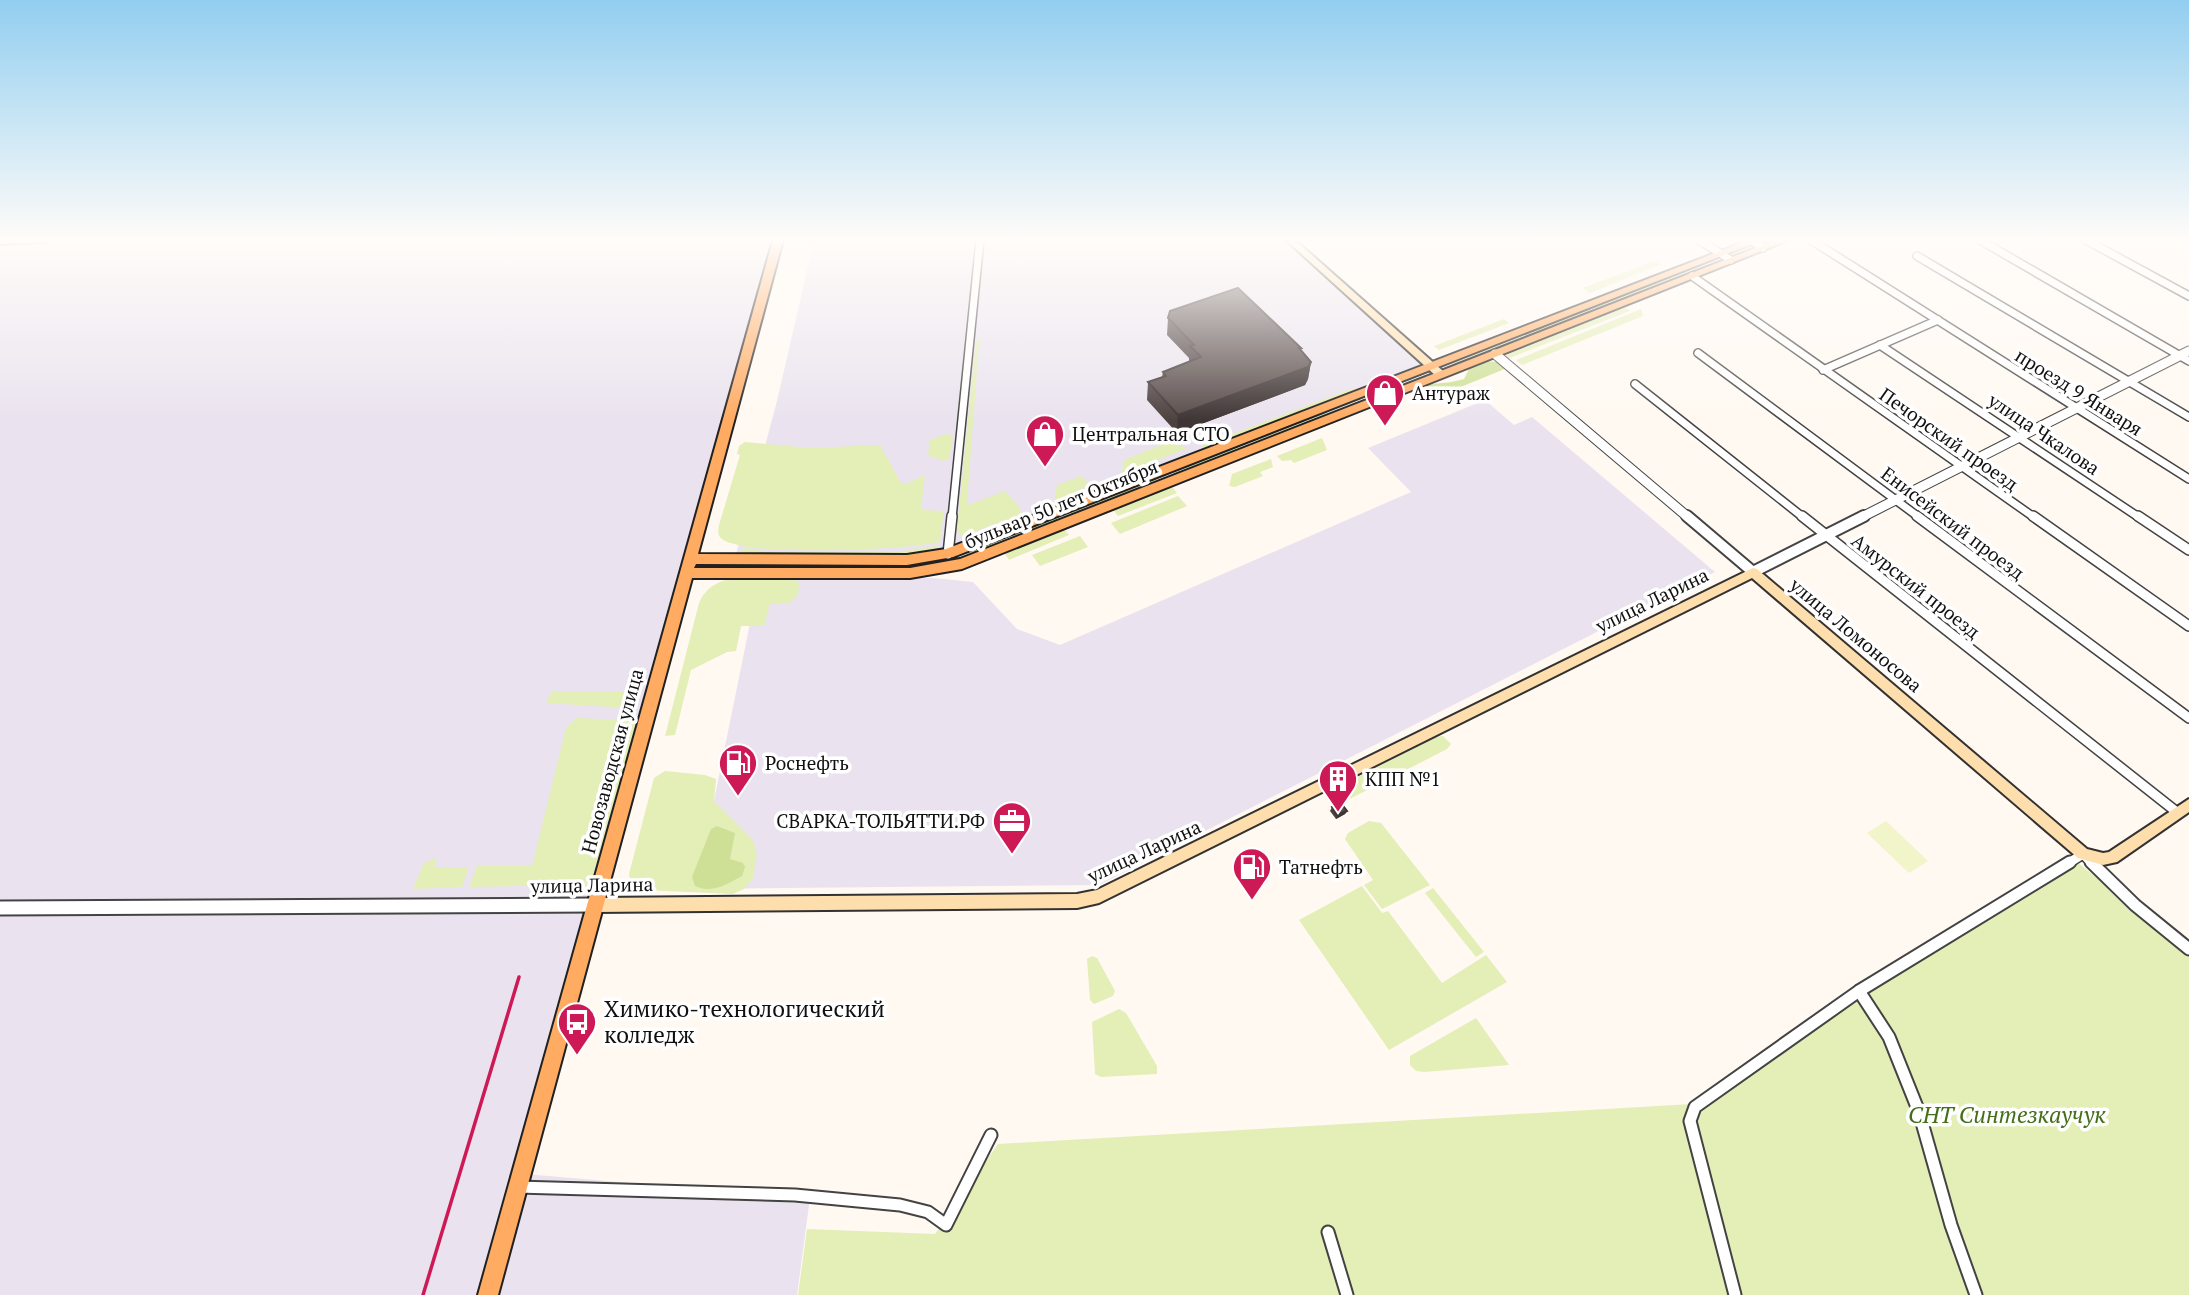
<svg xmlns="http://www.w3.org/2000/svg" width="2189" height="1295" viewBox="0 0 2189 1295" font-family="'PT Serif',serif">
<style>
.industrial{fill:#eae3ef}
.green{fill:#e4eeb7}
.forest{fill:#cde095}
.pitch{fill:#f2f4ca}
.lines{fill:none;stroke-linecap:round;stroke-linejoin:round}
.minor-far2-casing{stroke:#434343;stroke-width:10}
.minor-far1-casing{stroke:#434343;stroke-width:12}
.minor-casing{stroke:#434343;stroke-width:15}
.tertiary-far2-casing{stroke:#434343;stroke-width:11}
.tertiary-far1-casing{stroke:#434343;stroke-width:14}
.tertiary-casing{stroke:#434343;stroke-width:17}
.secondary-casing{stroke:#323232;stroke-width:4}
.primary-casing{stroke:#212121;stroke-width:4}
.minor-far2{stroke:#fff;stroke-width:7}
.minor-far1{stroke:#fff;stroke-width:9}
.minor{stroke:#fff;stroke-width:11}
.tertiary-far2{stroke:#fff;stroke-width:9}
.tertiary-far1{stroke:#fff;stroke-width:10}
.tertiary{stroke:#fff;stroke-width:13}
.secondary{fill:#ffdead;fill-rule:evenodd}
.primary{fill:#ffab62;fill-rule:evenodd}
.rail-far1{stroke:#ce1957;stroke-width:2}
.rail{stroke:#ce1957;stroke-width:3.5}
.wall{fill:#4d4140}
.shaded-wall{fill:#3e3534}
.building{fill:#594c4b;stroke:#3e3534;stroke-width:2}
.labels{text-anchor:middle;stroke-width:7;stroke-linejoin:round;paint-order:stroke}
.street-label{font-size:19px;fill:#101010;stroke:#fff}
.poi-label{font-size:19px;fill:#101010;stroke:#fff;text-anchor:start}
.near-poi-label{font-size:23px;fill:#101010;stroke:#fff;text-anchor:start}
.near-park-label{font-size:23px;font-style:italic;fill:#446f18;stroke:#fff}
</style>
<rect width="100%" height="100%" fill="#fff9f2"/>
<!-- industrial -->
<g class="industrial">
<polygon points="0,240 779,240 488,1295 0,1295"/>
<polygon points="814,240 1285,240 1424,364 947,547 912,555 802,557 736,554 777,401"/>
<polygon points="1485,400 1514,425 1532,417 1715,572 1099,885 696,889 759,579 934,578 973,582 1017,629 1060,645 1411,492 1368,448"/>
<polygon points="525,1174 810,1198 797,1295 493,1295"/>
</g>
<!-- green -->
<g class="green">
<polygon points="1656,260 1662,264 1590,293 1583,288"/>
<polygon points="1692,268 1696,271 1458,365 1452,364"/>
<polygon points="1626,308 1630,311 1507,359 1506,356 1509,352 1612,311"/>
<polygon points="1641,309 1643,316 1522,365 1516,360"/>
<polygon points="1504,319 1509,323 1439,350 1434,346"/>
<polygon points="980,339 984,339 979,343 967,503 968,505 1005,491 1020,508 1021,515 961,536 957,530 976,342"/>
<polygon points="1353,388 1358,392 1206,449 1201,446"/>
<polygon points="1323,413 1327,414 1326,416 1178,475 1174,474 1174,471"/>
<polygon points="946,434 953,436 949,459 943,461 928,455 930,440"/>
<polygon points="1322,438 1327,450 1294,463 1291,460 1282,461 1277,456"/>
<path d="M745 442 810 448 880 445 901 483H908L925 475 921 510 944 511 940 542C909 550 744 557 722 539 717 536 718 530 719 525L740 455 737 454 739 446Z"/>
<polygon points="1168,442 1188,448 1121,475 1124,460"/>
<polygon points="1271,459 1273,467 1260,472 1263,476 1235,487 1229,486 1232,474"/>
<polygon points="1081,476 1089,485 1080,489 1085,495 1072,503 1053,509 1057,485"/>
<polygon points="1154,479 1155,483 969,556 966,554 968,551"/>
<polygon points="1167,487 1172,487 1177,493 1118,516 1112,508"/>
<polygon points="1178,496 1187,506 1120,534 1111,523"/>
<polygon points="1063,528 1069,535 1009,560 1005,554"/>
<polygon points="1080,536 1088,547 1040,566 1032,555"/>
<path d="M940 545C926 562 791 557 763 557L739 553 744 548 765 551H904Z"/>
<polygon points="744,564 896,564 897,566 896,568 740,568"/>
<path d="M733 578H795L799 585 798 595 789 603H770L764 626H741L736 651 727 652 691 670 675 735 665 736 699 603C706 587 717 582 733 578Z"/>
<polygon points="551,692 622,692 630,700 627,708 547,703"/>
<polygon points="576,718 630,720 636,725 592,879 585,885 469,887 477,866 532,866 566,728"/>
<polygon points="1443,736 1451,744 1447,749 1336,806 1330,799 1331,791 1436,737"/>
<polygon points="665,771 705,775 716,779 714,801 753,840 757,854 753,879 744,889 733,894 644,890 631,884 629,874 654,778"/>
<polygon points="1369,821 1381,823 1430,885 1382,909 1364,885 1373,880 1345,839 1348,833"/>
<polygon points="437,858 434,868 469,867 462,887 413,889 424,863"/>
<polygon points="2073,859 2189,951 2189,1295 798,1295 807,1229 935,1234 998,1144 1692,1104"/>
<polygon points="1362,886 1382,913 1388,911 1442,983 1486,955 1507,982 1389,1050 1299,920"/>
<polygon points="1433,888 1484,952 1476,957 1425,893"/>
<polygon points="1092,956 1097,958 1115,991 1113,996 1094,1004 1090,1000 1087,959"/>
<polygon points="1119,1009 1126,1013 1157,1066 1157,1074 1101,1077 1095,1074 1092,1022"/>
<polygon points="1476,1018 1509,1065 1424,1072 1416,1071 1410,1065 1410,1056"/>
</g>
<!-- forest -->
<g class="forest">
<path d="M1486 361 1498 362 1507 368 1446 393 1423 395 1425 385C1438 383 1452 383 1464 379L1470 367Z"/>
<path d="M717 826 735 833 730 859 743 863 745 867 742 876C727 884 712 894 695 886L692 877 711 829Z"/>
</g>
<!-- pitch -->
<polygon class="pitch" points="1886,821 1928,861 1909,873 1867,833"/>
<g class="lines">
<!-- minor-far2 casing -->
<g class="minor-far2-casing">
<g id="minor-far2">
<polyline points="1699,240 1731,260"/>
<polyline points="1751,240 1763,248"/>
<polyline points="1811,240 2189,479"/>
<polyline points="1980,240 2189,361"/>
<polyline points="2086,240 2189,296"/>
<polyline points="1917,256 2189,417"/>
<polyline points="1692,276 2035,518"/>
<polyline points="1880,345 2140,518"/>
<polyline points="1698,353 1920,518"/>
<polyline points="1823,370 1938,320"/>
<polyline points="1635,384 1804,518"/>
<polyline points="952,518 980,240"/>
</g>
</g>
<!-- minor-far1 casing -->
<g class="minor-far1-casing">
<g id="minor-far1">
<polyline points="1802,516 2178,813"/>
<polyline points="1917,516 2189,718"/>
<polyline points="2033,516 2189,626"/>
<polyline points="2138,516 2189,550"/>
<polyline points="948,554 952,516"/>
<polyline points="2067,864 2083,854 2093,864"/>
</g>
</g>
<!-- minor casing -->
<g class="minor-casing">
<g id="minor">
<polyline points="2091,862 2135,905 2189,949"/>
<polyline points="1859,991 1889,1037 1919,1112 1951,1225 1976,1295"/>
<polyline points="517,1187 795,1195 900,1205 928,1212 946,1225 991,1135"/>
<polyline points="1328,1232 1347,1295"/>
<polyline points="1735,1295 1690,1121 1695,1107 1859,991 2070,862"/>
</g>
</g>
<!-- tertiary-far2 casing -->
<g class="tertiary-far2-casing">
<g id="tertiary-far2">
<polyline points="1495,354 1689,518"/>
<polyline points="1860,518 2189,351"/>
</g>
</g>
<!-- tertiary-far1 casing -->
<g class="tertiary-far1-casing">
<polyline id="tertiary-far1" points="1687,516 1753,572 1864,516"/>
</g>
<!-- tertiary casing -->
<g class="tertiary-casing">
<polyline id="tertiary" points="0,908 595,905"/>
</g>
<!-- secondary casing -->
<g class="secondary-casing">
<g id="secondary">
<polygon points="1286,240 1295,240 1444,372 1444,376 1436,376"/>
<polygon points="1753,568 1757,569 2087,849 2103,853 2109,852 2189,799 2189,812 2117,862 2103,865 2078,858 1752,578 1099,903 1077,908 595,912 590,910 588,905 590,900 595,898 1077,894 1097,890"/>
</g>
</g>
<!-- primary casing -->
<g class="primary-casing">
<polygon id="primary" points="773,240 783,240 698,554 907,555 946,549 1749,240 1762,240 953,557 907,565 696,564 694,568 910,568 960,559 1776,240 1789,240 962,569 910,578 692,578 498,1295 478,1295"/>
</g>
<!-- minor-far2 -->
<use href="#minor-far2" class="minor-far2"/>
<!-- minor-far1 -->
<use href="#minor-far1" class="minor-far1"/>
<!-- minor -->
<use href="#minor" class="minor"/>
<!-- tertiary-far2 -->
<use href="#tertiary-far2" class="tertiary-far2"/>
<!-- tertiary-far1 -->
<use href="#tertiary-far1" class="tertiary-far1"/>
<!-- tertiary -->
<use href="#tertiary" class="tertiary"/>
<!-- secondary -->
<use href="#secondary" class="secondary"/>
<!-- primary -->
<use href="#primary" class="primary"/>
<!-- rail-far1 -->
<polyline class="rail-far1" points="0,245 46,243"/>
<!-- rail -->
<polyline class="rail" points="423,1295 519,977"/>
</g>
<!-- wall -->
<g class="wall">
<polygon points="1168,318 1300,350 1311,362 1308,379 1305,385 1177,433 1147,400 1148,382 1162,377 1163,372 1189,362 1189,358 1167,335"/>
<polygon points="1332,807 1347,811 1345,814 1336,819 1330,811"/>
</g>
<!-- shaded-wall -->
<g class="shaded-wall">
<polygon points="1311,362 1308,379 1305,385 1177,433 1178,415"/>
<polygon points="1347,811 1345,814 1336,819 1337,815"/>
</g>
<!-- building -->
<g class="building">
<polygon points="1238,288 1301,348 1299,348 1311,362 1308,367 1178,415 1148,382 1166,376 1163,372 1201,357 1190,346 1194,345 1168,318 1170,311"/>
<polygon points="1341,803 1347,811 1337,815 1332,807"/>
</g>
<!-- sky -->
<linearGradient id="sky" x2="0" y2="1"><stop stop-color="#92cef0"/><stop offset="0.57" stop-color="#fffcf9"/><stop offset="1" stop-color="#fffcf9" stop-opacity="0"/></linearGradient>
<rect width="2189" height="421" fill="url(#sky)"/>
<!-- icons -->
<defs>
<g id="shop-pin" transform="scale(2.0125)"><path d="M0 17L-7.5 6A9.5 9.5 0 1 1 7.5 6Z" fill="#ce1957" stroke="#fff"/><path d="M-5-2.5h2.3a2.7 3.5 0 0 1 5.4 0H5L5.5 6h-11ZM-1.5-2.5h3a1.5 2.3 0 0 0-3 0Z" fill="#fff"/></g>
<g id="fuel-pin" transform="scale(2.0125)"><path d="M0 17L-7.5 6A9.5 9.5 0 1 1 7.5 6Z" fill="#ce1957" stroke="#fff"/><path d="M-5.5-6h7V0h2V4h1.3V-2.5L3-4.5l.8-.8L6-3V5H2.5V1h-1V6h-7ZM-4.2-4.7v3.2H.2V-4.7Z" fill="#fff"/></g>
<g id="building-pin" transform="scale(2.0125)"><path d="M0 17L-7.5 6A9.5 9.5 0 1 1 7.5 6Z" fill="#ce1957" stroke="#fff"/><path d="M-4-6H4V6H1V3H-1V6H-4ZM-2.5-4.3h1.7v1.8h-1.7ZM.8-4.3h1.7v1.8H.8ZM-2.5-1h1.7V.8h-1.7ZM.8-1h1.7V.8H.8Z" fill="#fff"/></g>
<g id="office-pin" transform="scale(2.0125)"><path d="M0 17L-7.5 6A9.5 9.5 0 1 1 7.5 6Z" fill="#ce1957" stroke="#fff"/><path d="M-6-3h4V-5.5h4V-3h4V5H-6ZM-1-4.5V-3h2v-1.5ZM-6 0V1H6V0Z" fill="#fff"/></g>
<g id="bus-pin" transform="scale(2.0125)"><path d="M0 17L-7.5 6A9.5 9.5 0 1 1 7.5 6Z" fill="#ce1957" stroke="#fff"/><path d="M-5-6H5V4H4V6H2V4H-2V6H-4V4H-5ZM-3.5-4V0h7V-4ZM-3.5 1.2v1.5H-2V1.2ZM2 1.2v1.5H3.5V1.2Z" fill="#fff"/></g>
</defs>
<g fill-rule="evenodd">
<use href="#shop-pin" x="1385" y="393"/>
<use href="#shop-pin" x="1045" y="434"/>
<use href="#fuel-pin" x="738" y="763"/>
<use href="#building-pin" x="1338" y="779"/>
<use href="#office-pin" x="1012" y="821"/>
<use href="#fuel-pin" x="1252" y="867"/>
<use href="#bus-pin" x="577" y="1022"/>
</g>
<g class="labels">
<!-- street labels -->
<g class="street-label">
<text transform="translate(2079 392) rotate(32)" y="7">проезд 9 Января</text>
<text transform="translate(2044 434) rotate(34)" y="7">улица Чкалова</text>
<text transform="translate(1949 439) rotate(35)" y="7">Печорский проезд</text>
<text transform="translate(1061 504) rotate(-22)" y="7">бульвар 50 лет Октября</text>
<text transform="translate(1953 523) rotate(37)" y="7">Енисейский проезд</text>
<text transform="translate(1916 586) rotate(38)" y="7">Амурский проезд</text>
<text transform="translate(1652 600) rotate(-26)" y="7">улица Ларина</text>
<text transform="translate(1856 635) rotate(40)" y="7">улица Ломоносова</text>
<text transform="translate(612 761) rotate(-75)" y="7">Новозаводская улица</text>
<text transform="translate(1144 851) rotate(-25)" y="7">улица Ларина</text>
<text transform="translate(592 885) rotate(-1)" y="7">улица Ларина</text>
</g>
<!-- poi labels -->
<g class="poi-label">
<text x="1412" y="400">Антураж</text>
<text x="1072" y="441">Центральная СТО</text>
<text x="765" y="770">Роснефть</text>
<text x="1365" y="786">КПП №1</text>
<text x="985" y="828" text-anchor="end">СВАРКА-ТОЛЬЯТТИ.РФ</text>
<text x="1279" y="874">Татнефть</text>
</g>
<!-- near-poi labels -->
<g class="near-poi-label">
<text x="604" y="1017">Химико-технологический<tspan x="604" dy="26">колледж</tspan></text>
</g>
<!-- near-park labels -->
<g class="near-park-label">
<text x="2007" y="1123">СНТ Синтезкаучук</text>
</g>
</g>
</svg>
